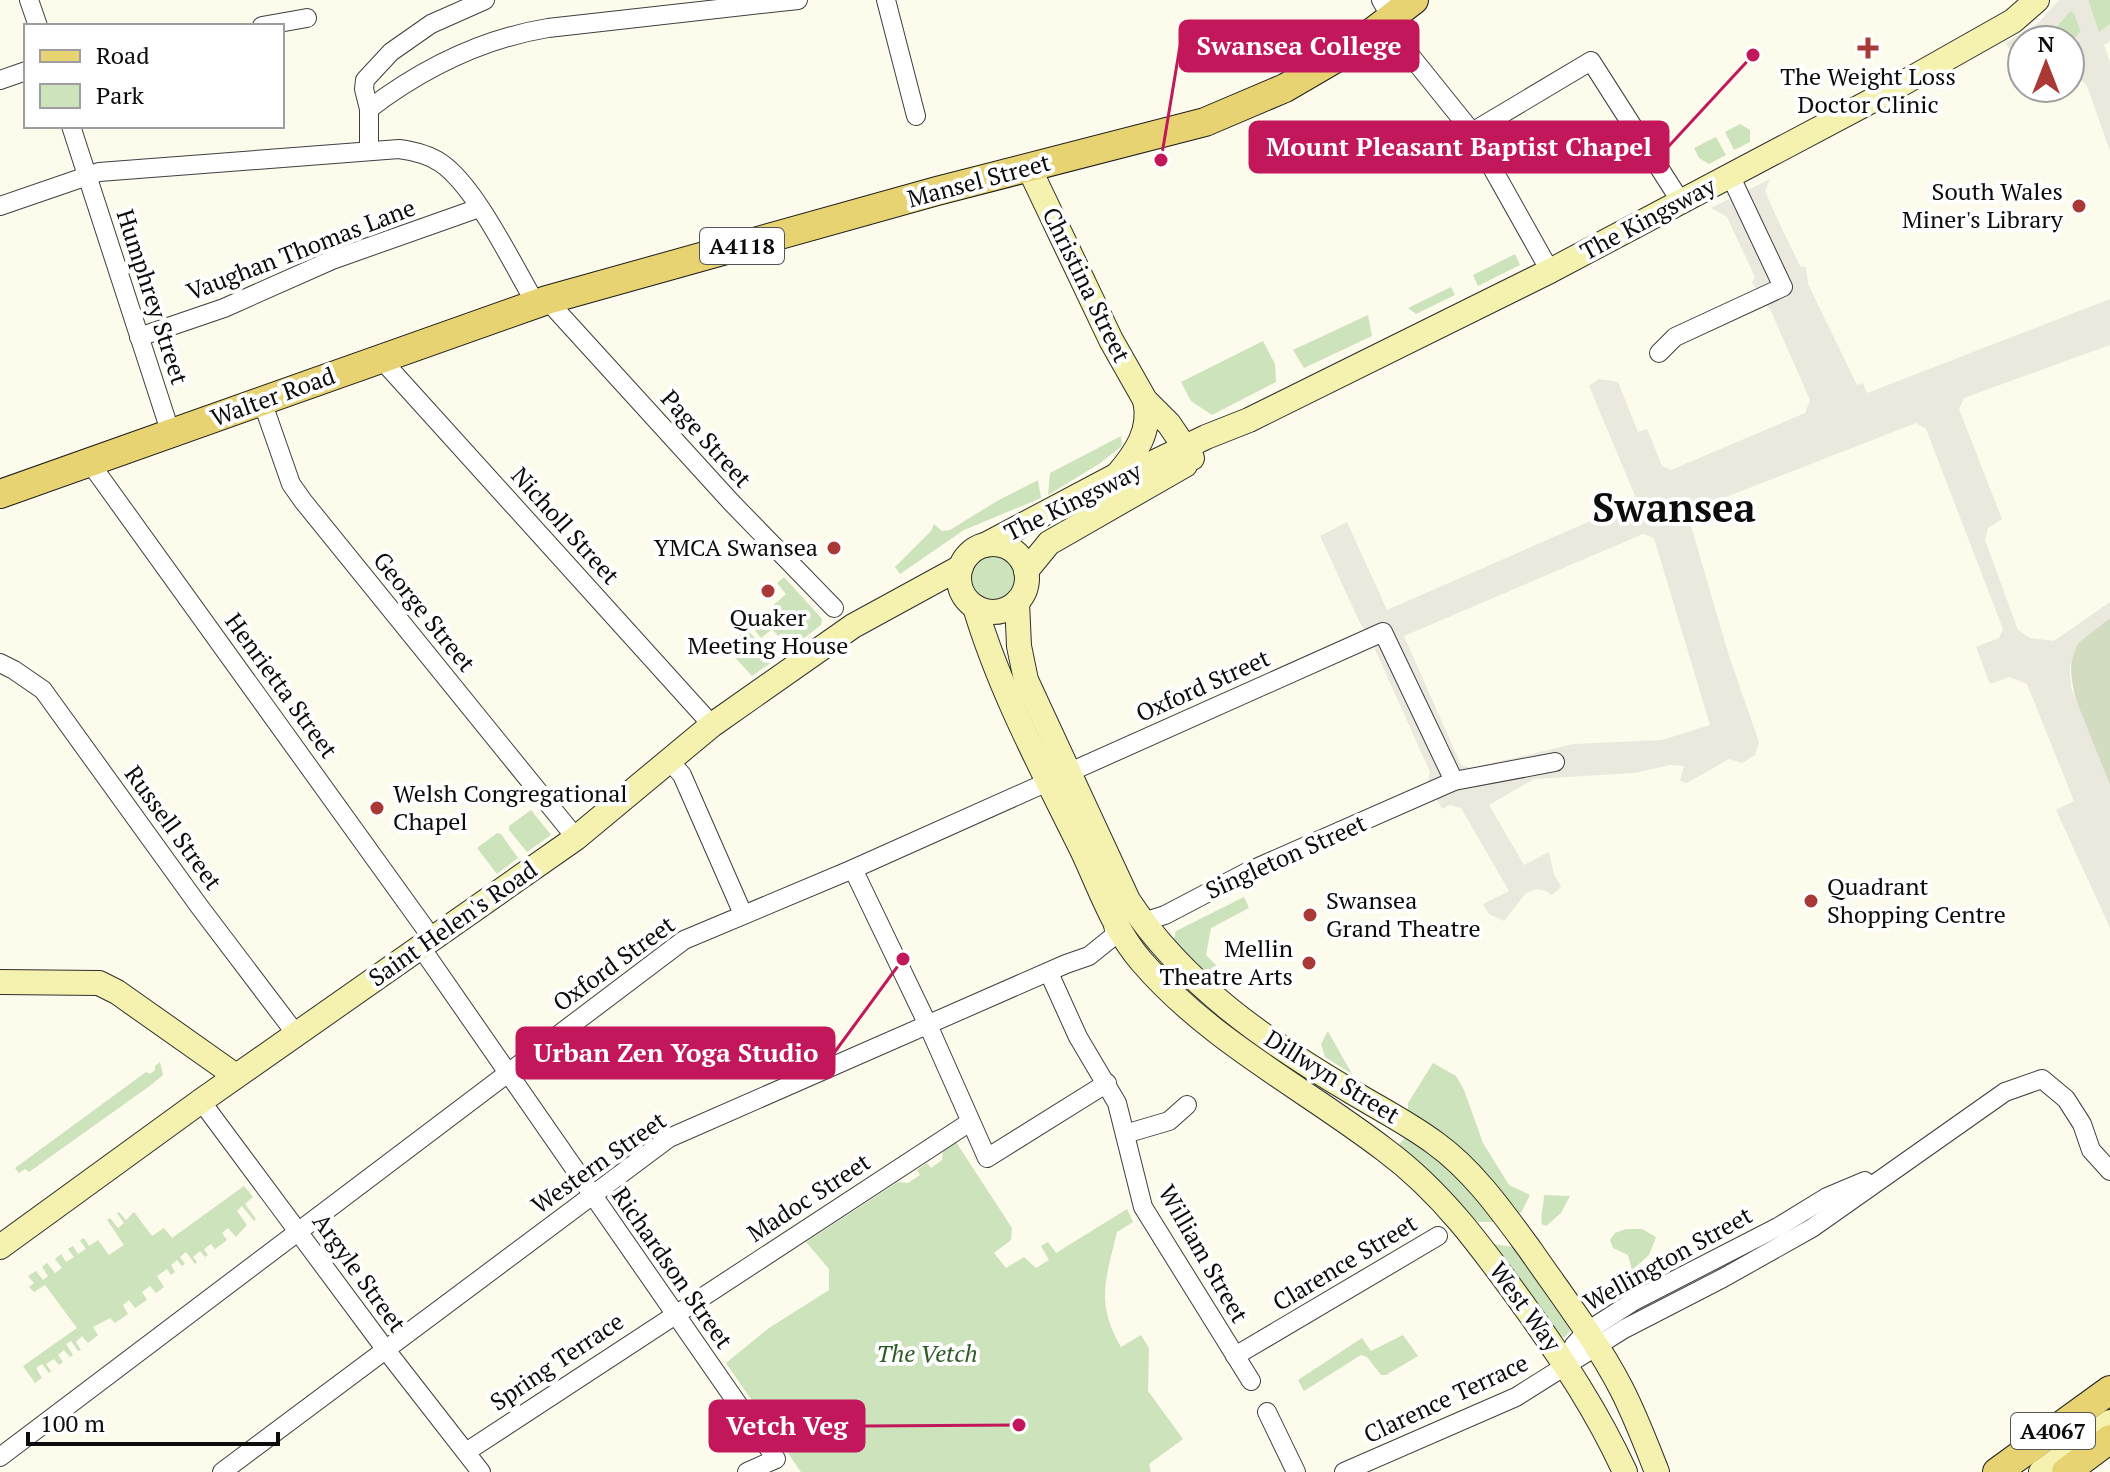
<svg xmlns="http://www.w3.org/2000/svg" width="2110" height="1472" viewBox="0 0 2110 1472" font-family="'PT Serif',serif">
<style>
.green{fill:#cce3bb}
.cemetery{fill:#d1dcc1}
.plaza{fill:#ebe9dd;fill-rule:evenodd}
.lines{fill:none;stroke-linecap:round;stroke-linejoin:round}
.street-casing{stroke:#3f3f3f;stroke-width:20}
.secondary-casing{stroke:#2e2e2e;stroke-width:26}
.primary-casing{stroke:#1d1d1d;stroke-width:30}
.street{stroke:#fff;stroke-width:18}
.secondary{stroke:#f5f2af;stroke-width:24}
.primary{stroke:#e7d372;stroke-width:28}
.poi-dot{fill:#aa3835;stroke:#fff;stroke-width:3}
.labels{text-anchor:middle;stroke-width:8;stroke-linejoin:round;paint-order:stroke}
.shield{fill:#fff;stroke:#555;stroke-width:2}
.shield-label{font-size:22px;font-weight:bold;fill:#0c0c0c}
.poi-label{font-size:24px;fill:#0c0c0c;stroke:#fff;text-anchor:end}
.street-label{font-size:24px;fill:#0c0c0c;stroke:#fff}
.park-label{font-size:24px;font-style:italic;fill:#2c5b25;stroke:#fff}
.town-label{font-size:40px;font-weight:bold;fill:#0c0c0c;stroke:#fff}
.leader{fill:none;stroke:#c2185b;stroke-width:3}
.callout-dot{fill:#c2185b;stroke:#fff;stroke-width:3}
.callout{fill:#c2185b;stroke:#c2185b;stroke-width:3}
.callout-label{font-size:26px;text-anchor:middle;font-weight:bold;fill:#fff}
</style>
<rect width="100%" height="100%" fill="#fdfbec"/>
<!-- green -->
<g class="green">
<polygon points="2088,0 2110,0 2110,24 2099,33"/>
<polygon points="2071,10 2074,13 2081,31 2070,44 2070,40 2039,40 2052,32"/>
<polygon points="1740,124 1750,130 1750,142 1734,150 1725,132"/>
<polygon points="1716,137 1726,155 1709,164 1699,158 1694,148"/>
<polygon points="1515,254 1520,265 1478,286 1473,275"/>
<polygon points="1451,287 1455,295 1416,314 1408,308"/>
<polygon points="1368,315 1372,336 1304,368 1293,350"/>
<polygon points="1263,341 1275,364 1276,382 1212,415 1191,401 1181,382"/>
<polygon points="1121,436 1122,446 1099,464 1048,495 1050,473"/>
<polygon points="1038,480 1041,498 964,530 900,574 895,567 931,531 934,524 942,531 950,530 997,501"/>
<circle cx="993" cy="578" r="22"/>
<polygon points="784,577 822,619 821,625 790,649 772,629 761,638 751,625 786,594 777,583"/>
<polygon points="746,629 776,659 752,676 726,648"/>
<polygon points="531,810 551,835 527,852 509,830 509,826"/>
<polygon points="497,833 501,834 518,858 497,874 477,848"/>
<polygon points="1244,897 1249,908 1211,928 1206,955 1218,967 1227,990 1178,947 1174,939 1176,931"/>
<polygon points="1328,1031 1330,1035 1352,1074 1325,1057 1321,1044"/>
<polygon points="160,1062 163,1075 151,1085 29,1172 25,1169 19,1173 15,1168 146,1072 150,1074 155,1070 155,1066"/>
<polygon points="1433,1063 1456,1076 1464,1090 1483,1143 1509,1185 1530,1195 1521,1213 1517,1214 1408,1113 1408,1103"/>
<polygon points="1412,1137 1464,1178 1496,1222 1479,1222 1467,1215 1400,1150 1400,1143 1405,1138"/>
<path d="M956 1142 1012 1228 1011 1240 994 1253 1006 1268 1024 1257 1036 1268 1049 1260 1041 1246 1048 1242 1056 1253 1127 1209 1133 1222 1117 1232C1106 1279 1095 1302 1121 1347L1141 1335 1149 1348 1148 1391 1183 1439 1149 1464 1151 1472H801L726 1363 769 1328 829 1290V1269L806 1242 898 1182 908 1183 920 1175 917 1170 927 1163 931 1168 942 1160 943 1150Z"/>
<polygon points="244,1186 253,1197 245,1204 256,1219 254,1221 242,1206 237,1211 247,1225 236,1237 228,1228 222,1233 227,1240 215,1249 211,1244 204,1249 208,1255 205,1257 200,1251 193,1257 197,1262 195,1264 186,1252 180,1257 185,1264 182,1266 177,1260 171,1265 175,1272 171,1275 167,1269 157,1276 164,1287 156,1293 150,1286 142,1292 147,1300 135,1308 129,1300 123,1305 128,1314 115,1323 110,1318 93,1327 98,1335 88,1343 82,1336 76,1342 81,1350 78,1351 71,1341 66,1344 73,1355 70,1357 64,1350 58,1355 63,1362 59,1365 54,1359 46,1364 51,1371 49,1373 42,1364 36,1368 42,1378 35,1383 23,1366 77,1328 45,1285 34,1292 29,1287 34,1283 28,1276 36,1271 43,1280 48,1276 42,1267 47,1263 55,1273 62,1268 55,1259 61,1254 66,1262 74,1257 68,1249 73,1246 78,1254 86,1249 80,1240 84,1238 89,1246 98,1240 109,1255 124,1245 107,1220 110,1218 118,1228 124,1223 117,1213 119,1212 126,1220 134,1212 152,1236 164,1228 172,1238"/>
<path d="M1544 1195 1570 1196 1561 1213 1546 1226 1542 1224C1540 1216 1544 1204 1544 1195Z"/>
<polygon points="1626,1229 1642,1229 1656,1237 1649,1255 1632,1270 1628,1255 1613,1248 1610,1240 1615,1233"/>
<polygon points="1493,1244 1514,1247 1569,1326 1570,1331 1565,1337 1559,1338"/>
<polygon points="1403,1335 1418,1356 1386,1375 1381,1375 1367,1357 1361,1355 1304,1391 1298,1380 1362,1338 1371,1351"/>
</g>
<!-- cemetery -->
<path class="cemetery" d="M2110 618V785C2097 752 2056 677 2077 645 2084 634 2099 626 2110 618Z"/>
<!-- plaza -->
<g class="plaza">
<polygon points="2059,0 2088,0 2099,32 2110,24 2110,41 2104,45 2110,62 2110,151 2087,86 2077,75 2070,73 2070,44 2081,31 2074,13 2070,11 2052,32 2039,40 2022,40 2022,56 2013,53 2005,43 2038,23"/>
<path d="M1770 179 1765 191 1776 216 1800 266 1806 267 1808 284 1857 385 1863 383 1867 393 2110 299V345L1964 398 1959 409 2002 519 1988 528 1985 540 2018 630 2030 638 2054 641 2110 602V618L2077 644 2070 667 2071 687 2110 785V928L2056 810 2074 801 2027 684 2009 677 1990 684 1976 647 1999 638 2003 629 1926 429 1916 423 1698 508 1691 526 1729 656 1759 742 1755 755 1742 763 1729 759 1687 783 1680 781 1684 766 1670 765 1634 773 1534 779 1489 805 1524 865 1549 852 1554 874 1561 887 1552 895 1546 891 1536 889 1526 893 1504 921 1489 914 1483 904 1509 891 1461 808 1450 805 1442 809 1428 781 1430 772 1370 638 1360 623 1320 536 1347 522 1387 610 1634 502 1636 498 1589 386 1599 379 1618 382 1638 432 1647 429 1662 466 1671 470 1805 413 1810 400 1771 311 1752 283 1755 277 1727 217 1711 208ZM1643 534 1654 538 1710 725 1662 740 1574 744 1471 768 1461 765 1404 636Z"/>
</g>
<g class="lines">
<!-- street casing -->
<g class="street-casing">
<g id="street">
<polyline points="29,0 38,26"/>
<polyline points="886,0 916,116"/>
<polyline points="1381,0 1392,19"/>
<polyline points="262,26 307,18"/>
<polyline points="1359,49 1376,44 1396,45 1410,55 1472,132 1550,271"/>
<polyline points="0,80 26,71"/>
<polyline points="369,109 364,89 365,80 391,52 431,24 485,0"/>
<polyline points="71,126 171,434"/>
<polyline points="1472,132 1591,61 1681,202"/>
<path d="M369 151V109C423 68 481 39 548 28L798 0"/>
<path d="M0 206 99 172 399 149C414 151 428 154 441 163 476 187 513 265 536 304"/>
<polyline points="547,300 731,502 834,608"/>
<polyline points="139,337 224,308 332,260 479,208"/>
<polyline points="1659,353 1675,337 1783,287 1730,175"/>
<polyline points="381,359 712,725"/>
<polyline points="262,401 291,484 303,501 576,838"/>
<polyline points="90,463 432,938"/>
<polyline points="0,663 14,670 43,690 199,906 296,1034"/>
<polyline points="669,760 682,775 743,914"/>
<polyline points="853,869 928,1025 987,1158 1107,1083"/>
<polyline points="1143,922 1165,915 1247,872 1454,781 1555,762"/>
<polyline points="420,946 776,1459 747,1472"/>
<polyline points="1049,973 1078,1037 1117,1103 1143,1207 1251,1381"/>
<polyline points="201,1101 386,1350 481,1472"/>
<polyline points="1125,1134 1169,1121 1187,1105"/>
<polyline points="1235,1356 1438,1236"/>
<polyline points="1566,1365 1574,1345 1586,1332 1634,1301 1778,1227 1827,1197 1865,1181"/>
<polyline points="1267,1412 1296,1472"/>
<polyline points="466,1452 970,1122"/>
<polyline points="0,1457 684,940 853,869 1383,632 1454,781"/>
<polyline points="222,1472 669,1138 1066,964 1089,956 1115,935 1112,920"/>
<polyline points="1344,1472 1516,1397 1624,1329 1723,1278 1812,1228 2005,1092 2042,1079 2066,1099 2082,1124 2091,1150 2110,1171"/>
</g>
</g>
<!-- secondary casing -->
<g class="secondary-casing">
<g id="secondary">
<polyline points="1029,168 1111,340 1145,400 1169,424 1192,458"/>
<path d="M1117 475C1136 453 1152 430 1145 400"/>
<circle cx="993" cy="578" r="34"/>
<polyline points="985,545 1117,475 1132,473 1206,437 1249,420 1550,271 1875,99 2013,21 2037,0"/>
<polyline points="1026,571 1049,543 1185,465"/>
<path d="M1017 602 1019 646 1026 680 1128 900C1183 984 1267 1042 1352 1092 1380 1109 1408 1123 1435 1143 1474 1171 1503 1213 1531 1251 1562 1296 1596 1340 1621 1388 1635 1415 1646 1444 1657 1472"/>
<path d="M975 607C1000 691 1043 771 1082 850 1100 888 1114 930 1142 962 1209 1040 1304 1088 1385 1150 1443 1193 1483 1249 1525 1307 1563 1360 1598 1413 1625 1472"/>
<polyline points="0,982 99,983 117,992 236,1076"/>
<polyline points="0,1247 201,1101 576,838 712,725 853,626 961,567"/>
<polyline points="2041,1472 2110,1422"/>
</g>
</g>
<!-- primary casing -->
<g class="primary-casing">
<g id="primary">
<polyline points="0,494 547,300 937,191 1205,122 1285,88 1345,53 1414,0"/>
<polyline points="1997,1472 2110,1390"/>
<polyline points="2066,1472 2110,1439"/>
</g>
</g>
<!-- street -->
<use href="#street" class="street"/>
<!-- secondary -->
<use href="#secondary" class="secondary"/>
<!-- primary -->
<use href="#primary" class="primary"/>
</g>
<!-- markers -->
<g class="poi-dot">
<path d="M1864 36h8v8h8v8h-8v8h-8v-8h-8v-8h8z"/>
<circle cx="2079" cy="206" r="8"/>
<circle cx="834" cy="548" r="8"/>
<circle cx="768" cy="591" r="8"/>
<circle cx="377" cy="808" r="8"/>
<circle cx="1811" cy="901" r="8"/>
<circle cx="1310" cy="915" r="8"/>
<circle cx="1309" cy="963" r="8"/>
</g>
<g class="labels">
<!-- shield labels -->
<g class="shield">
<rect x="700" y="228" width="84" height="36" rx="6"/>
<rect x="2011" y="1413" width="84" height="36" rx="6"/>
</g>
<g class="shield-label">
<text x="742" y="254">A4118</text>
<text x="2053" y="1439">A4067</text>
</g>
<!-- poi labels -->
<g class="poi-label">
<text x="1868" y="85" text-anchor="middle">The Weight Loss<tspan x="1868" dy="28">Doctor Clinic</tspan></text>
<text x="2063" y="200">South Wales<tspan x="2063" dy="28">Miner's Library</tspan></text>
<text x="818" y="556">YMCA Swansea</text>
<text x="768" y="626" text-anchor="middle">Quaker<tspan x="768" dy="28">Meeting House</tspan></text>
<text x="393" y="802" text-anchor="start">Welsh Congregational<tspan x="393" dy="28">Chapel</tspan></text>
<text x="1827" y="895" text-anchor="start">Quadrant<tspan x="1827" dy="28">Shopping Centre</tspan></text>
<text x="1326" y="909" text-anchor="start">Swansea<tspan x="1326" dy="28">Grand Theatre</tspan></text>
<text x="1293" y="957">Mellin<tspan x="1293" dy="28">Theatre Arts</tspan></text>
</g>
<!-- street labels -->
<g class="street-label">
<text transform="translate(979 181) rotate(-15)" y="8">Mansel Street</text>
<text transform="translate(1648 219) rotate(-28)" y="8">The Kingsway</text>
<text transform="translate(301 250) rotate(-21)" y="8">Vaughan Thomas Lane</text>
<text transform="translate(1086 285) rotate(64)" y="8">Christina Street</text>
<text transform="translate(152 297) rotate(72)" y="8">Humphrey Street</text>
<text transform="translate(273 397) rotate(-20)" y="8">Walter Road</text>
<text transform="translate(706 439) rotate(48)" y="8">Page Street</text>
<text transform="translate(1073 502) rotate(-26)" y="8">The Kingsway</text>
<text transform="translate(565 526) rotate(48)" y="8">Nicholl Street</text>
<text transform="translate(424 612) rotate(51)" y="8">George Street</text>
<text transform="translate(281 686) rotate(54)" y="8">Henrietta Street</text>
<text transform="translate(1203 686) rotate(-24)" y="8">Oxford Street</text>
<text transform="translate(173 828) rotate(54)" y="8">Russell Street</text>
<text transform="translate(1286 857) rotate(-24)" y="8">Singleton Street</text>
<text transform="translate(453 924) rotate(-35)" y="8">Saint Helen's Road</text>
<text transform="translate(614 964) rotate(-36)" y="8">Oxford Street</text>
<text transform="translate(1332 1077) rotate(32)" y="8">Dillwyn Street</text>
<text transform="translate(599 1163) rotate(-35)" y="8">Western Street</text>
<text transform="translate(809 1198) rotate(-33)" y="8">Madoc Street</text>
<text transform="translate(1203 1254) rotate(60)" y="8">William Street</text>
<text transform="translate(1668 1259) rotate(-29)" y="8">Wellington Street</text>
<text transform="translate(1345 1263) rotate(-31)" y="8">Clarence Street</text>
<text transform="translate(672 1268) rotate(55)" y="8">Richardson Street</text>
<text transform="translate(359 1273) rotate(54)" y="8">Argyle Street</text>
<text transform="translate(1525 1307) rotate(54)" y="8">West Way</text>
<text transform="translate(557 1362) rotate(-34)" y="8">Spring Terrace</text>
<text transform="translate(1446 1399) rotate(-25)" y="8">Clarence Terrace</text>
</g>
<!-- park labels -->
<g class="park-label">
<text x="927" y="1362">The Vetch</text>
</g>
<!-- town labels -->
<g class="town-label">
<text x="1674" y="522">Swansea</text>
</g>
</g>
<!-- callouts -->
<path class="leader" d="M1161 160L1180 46M1753 55L1668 147M903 959L834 1053M1019 1425L864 1426"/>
<g class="callout-dot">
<circle cx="1161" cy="160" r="8"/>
<circle cx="1753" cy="55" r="8"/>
<circle cx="903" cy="959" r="8"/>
<circle cx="1019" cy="1425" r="8"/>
</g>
<g class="callout">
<rect x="1180" y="21" width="238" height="50" rx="8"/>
<rect x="1250" y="122" width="418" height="50" rx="8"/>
<rect x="517" y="1028" width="317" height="50" rx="8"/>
<rect x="710" y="1401" width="154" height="50" rx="8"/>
</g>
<g class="callout-label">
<text x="1299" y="55">Swansea College</text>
<text x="1459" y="156">Mount Pleasant Baptist Chapel</text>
<text x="676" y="1062">Urban Zen Yoga Studio</text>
<text x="787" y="1435">Vetch Veg</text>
</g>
<!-- legend -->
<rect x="24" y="24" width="260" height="104" fill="#ffffff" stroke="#9e9e9e" stroke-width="2"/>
<rect x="40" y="50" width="40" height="12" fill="#e7d372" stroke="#9e9e9e" stroke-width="2"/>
<text x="96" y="64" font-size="24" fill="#0c0c0c">Road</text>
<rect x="40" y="84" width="40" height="24" fill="#cce3bb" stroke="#9e9e9e" stroke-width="2"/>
<text x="96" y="104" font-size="24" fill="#0c0c0c">Park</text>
<!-- north arrow -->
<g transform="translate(2046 64)"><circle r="38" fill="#ffffff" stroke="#9e9e9e" stroke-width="2"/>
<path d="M0-6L14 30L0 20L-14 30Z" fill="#aa3835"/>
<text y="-12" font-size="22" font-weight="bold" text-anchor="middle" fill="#0c0c0c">N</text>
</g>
<!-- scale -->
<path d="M28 1432v12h250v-12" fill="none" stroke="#0c0c0c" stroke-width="4"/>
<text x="40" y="1432" font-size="24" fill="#0c0c0c" stroke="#ffffff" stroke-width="6" paint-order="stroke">100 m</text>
</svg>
